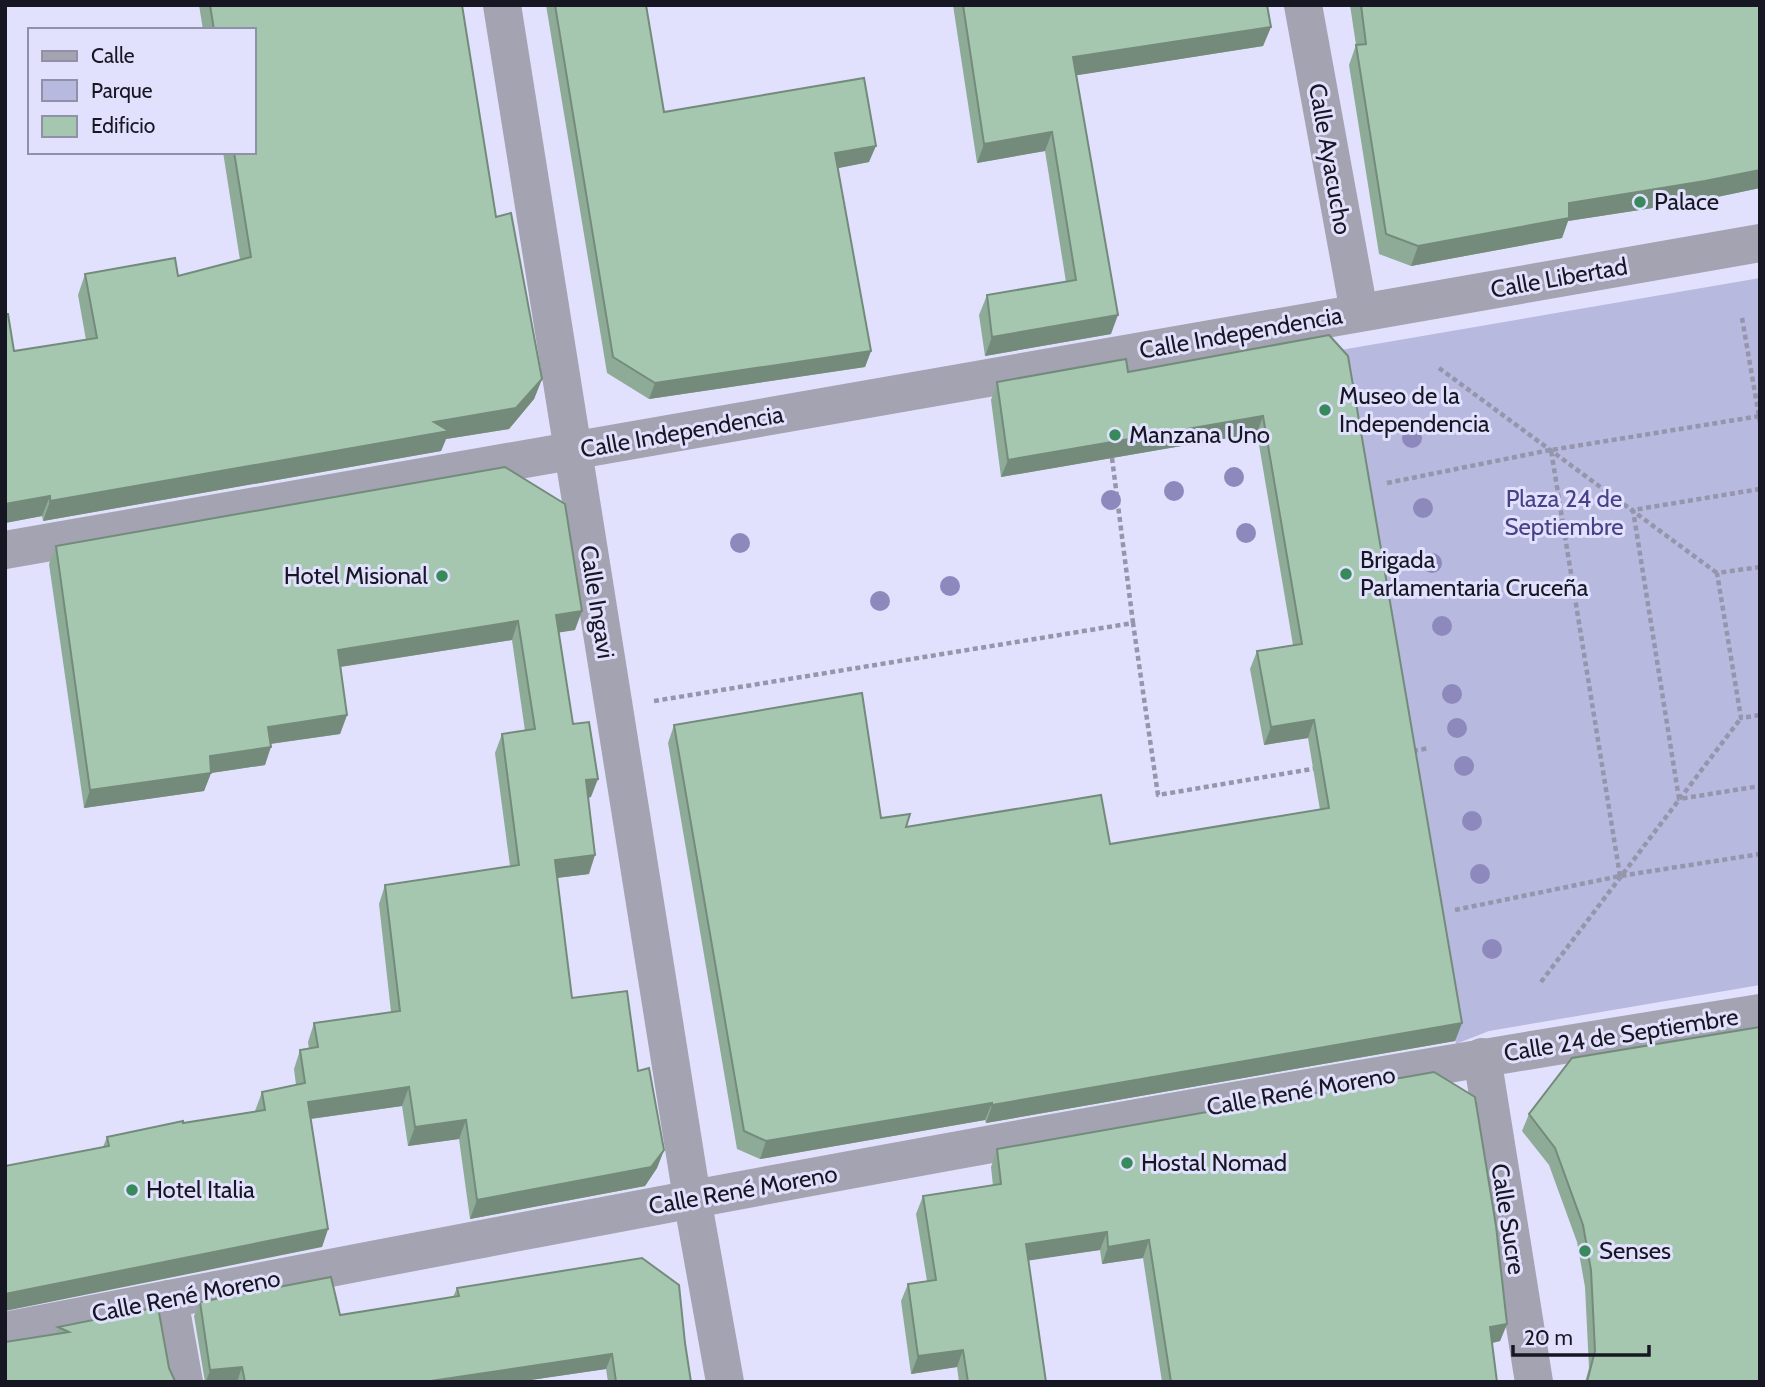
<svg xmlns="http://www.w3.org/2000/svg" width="1765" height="1387" viewBox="0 0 1765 1387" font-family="Cabin,sans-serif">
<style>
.green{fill:#b8b9df}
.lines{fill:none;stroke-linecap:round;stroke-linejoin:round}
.path{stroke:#9595ab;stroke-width:4.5;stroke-dasharray:5 3.5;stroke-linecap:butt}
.minor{stroke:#a3a3b2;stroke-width:38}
.tree{fill:#8d89bd}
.wall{fill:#8eab97}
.shaded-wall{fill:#748b7b}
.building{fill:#a5c7b0;stroke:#748b7b;stroke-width:2}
.poi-dot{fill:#388a5c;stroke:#e1e1fe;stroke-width:2.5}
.labels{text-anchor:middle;stroke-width:6;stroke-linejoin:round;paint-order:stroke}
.street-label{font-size:24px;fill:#171723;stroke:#e1e1fe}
.poi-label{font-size:24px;fill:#171723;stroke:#e1e1fe;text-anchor:start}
.park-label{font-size:24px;fill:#484188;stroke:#e1e1fe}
</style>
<rect width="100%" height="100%" fill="#e1e1fe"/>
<!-- green -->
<polygon class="green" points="1760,278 1760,985 1489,1031 1456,1044 1409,773 1323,353"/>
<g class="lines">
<!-- path -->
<g class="path">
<polyline points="1742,318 1760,422"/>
<polyline points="1439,368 1717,573"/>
<polyline points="1112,458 1133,623"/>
<polyline points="1387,483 1550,450"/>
<polyline points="1760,489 1633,510 1679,799 1760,786"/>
<polyline points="1760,567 1717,573 1741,718 1760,715"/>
<polyline points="654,701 1133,623 1158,795 1318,768"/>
<polyline points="1413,751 1429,748"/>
<polyline points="1620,876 1551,450 1760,416"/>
<polyline points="1455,910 1620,876 1760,854"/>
<polyline points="1541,982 1741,718"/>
</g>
<!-- minor -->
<g class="minor">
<polyline points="502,5 692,1198 725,1382"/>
<polyline points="1303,5 1359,312"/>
<polyline points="5,550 1760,243"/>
<polyline points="1482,1057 1534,1382"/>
<polyline points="169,1299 184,1382"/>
<path d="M5 1331C589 1217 1173 1106 1760 1013"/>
</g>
</g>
<!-- trees -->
<g class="tree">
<circle cx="1412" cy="438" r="10"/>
<circle cx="1234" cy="477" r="10"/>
<circle cx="1174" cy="491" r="10"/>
<circle cx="1111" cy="500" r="10"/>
<circle cx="1423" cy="508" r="10"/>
<circle cx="1246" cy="533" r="10"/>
<circle cx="740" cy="543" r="10"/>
<circle cx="1432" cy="563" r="10"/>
<circle cx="950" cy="586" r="10"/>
<circle cx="880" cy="601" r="10"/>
<circle cx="1442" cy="626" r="10"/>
<circle cx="1452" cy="694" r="10"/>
<circle cx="1457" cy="728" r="10"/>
<circle cx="1464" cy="766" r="10"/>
<circle cx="1472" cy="821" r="10"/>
<circle cx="1480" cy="874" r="10"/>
<circle cx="1492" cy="949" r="10"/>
</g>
<!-- wall -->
<g class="wall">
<polygon points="199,5 462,5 496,217 542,379 534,399 509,429 446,439 441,451 43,521 42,516 5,523 5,314 14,351 86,340 78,295 85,274 178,276 240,260 223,152 254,152 254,30 203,30"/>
<polygon points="546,5 646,5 664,112 869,162 837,168 871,351 865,367 649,399 607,373"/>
<polygon points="953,5 1267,5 1271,27 1263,46 1077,75 1111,334 985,356 979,315 987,295 1066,282 1045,151 977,163"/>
<polygon points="1350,5 1760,5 1760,188 1698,201 1568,221 1562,238 1411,266 1379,254 1349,65 1356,45"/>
<polygon points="1329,335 1462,1023 1455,1041 986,1123 985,1120 760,1159 737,1149 668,743 674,725 881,818 906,827 1110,844 1320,810 1308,738 1264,745 1250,669 1257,651 1293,645 1257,433 1001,477 991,400 997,382 1128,372"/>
<polygon points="56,546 575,630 559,632 573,724 591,797 588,798 589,874 557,878 572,998 638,1071 664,1150 657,1168 645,1186 470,1219 459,1139 408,1146 402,1106 311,1119 328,1229 322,1247 103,1147 107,1137 255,1111 262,1092 296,1085 294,1069 300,1050 309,1049 308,1042 314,1023 391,1012 379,904 385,885 510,866 495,753 502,734 525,731 512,640 341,667 347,715 340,734 271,744 265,765 211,773 204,791 84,808 49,564"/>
<polygon points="1529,1114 1760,1382 1585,1382 1589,1368 1585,1287 1577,1242 1549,1165 1522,1131"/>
<polygon points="997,1149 1507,1324 1500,1341 1492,1343 1497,1382 1162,1382 1143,1258 1102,1264 1100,1250 1028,1260 1046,1382 959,1382 957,1367 911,1374 901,1301 908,1284 927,1281 916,1214 923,1196 993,1186 991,1167"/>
<polygon points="457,1288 685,1343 691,1382 608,1382 606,1369 517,1382 205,1382 194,1316 200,1302 340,1315 453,1297"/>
<polygon points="158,1307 5,1382 56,1334 58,1327"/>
</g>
<!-- shaded-wall -->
<g class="shaded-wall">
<polygon points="1271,27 1263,46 1066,77 1073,57"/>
<polygon points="1052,132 1045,151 977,163 984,144"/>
<polygon points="876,146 869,162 829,170 835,153"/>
<polygon points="1760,170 1760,188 1698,201 1568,221 1562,238 1411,266 1418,246 1569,203"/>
<polygon points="1118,315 1111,334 985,356 992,337"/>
<polygon points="871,351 865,367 649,399 655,383"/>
<polygon points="542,379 534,399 509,429 446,439 441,451 43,521 50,501 434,422"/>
<polygon points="1263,416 1257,433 1001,477 1008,460"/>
<polygon points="50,496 42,516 5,523 5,504"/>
<polygon points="582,611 575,630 550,634 556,615"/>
<polygon points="518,621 512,640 332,668 338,650"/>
<polygon points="347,715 340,734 261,745 268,727"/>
<polygon points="1314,720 1308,738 1264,745 1271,727"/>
<polygon points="271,747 265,765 211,773 204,791 84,808 90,790 210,756"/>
<polygon points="598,779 591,797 579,799 586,780"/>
<polygon points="595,855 589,874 548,879 555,860"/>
<polygon points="1462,1023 1455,1041 986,1123 992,1105"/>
<polygon points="409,1087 402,1106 302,1120 308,1102"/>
<polygon points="992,1103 985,1120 760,1159 766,1141"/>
<polygon points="466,1120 459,1139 408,1146 415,1127"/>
<polygon points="664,1150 657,1168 645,1186 470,1219 477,1200"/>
<polygon points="328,1229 322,1247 5,1311 5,1294"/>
<polygon points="1107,1232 1100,1250 1019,1262 1026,1244"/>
<polygon points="1149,1240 1143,1258 1102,1264 1108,1247"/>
<polygon points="1507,1324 1500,1341 1483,1345 1490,1327"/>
<polygon points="963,1350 957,1367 911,1374 918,1356"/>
<polygon points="612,1354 606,1369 517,1382 424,1382"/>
<polygon points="242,1367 237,1382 206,1382 210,1370"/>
</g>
<!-- building -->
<g class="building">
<polygon points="210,5 462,5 496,217 511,213 542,379 516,408 434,422 449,431 50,501 50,496 5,504 5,314 8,314 14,351 97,338 85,274 175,258 178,276 251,257 234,152 254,152 254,30 214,30"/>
<polygon points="555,5 646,5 664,112 864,78 876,146 835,153 871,351 655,383 613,357"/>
<polygon points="963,5 1267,5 1271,27 1073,57 1118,315 992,337 987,295 1076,280 1052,132 984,144"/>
<polygon points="1361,5 1760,5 1760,170 1705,181 1569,203 1569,218 1418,246 1386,234 1356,45 1366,44"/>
<polygon points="1329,335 1348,356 1462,1023 992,1105 992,1103 766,1141 744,1131 674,725 862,693 881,818 910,814 906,827 1101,795 1110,844 1329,808 1314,720 1271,727 1257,651 1302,644 1263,416 1008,460 997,382 1126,359 1128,372"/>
<polygon points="505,467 565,504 582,611 556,615 573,724 589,722 598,779 586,780 595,855 555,860 572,998 627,991 638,1071 649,1068 664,1150 651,1167 477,1200 466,1120 415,1127 409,1087 308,1102 328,1229 5,1294 5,1166 109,1146 107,1137 183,1121 183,1123 265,1110 262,1092 305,1083 300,1050 318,1047 314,1023 400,1011 385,885 519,865 502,734 535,729 518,621 338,650 347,715 268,727 271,747 210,756 211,773 90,790 56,546"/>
<polygon points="1760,1027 1760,1382 1587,1382 1595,1351 1591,1270 1583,1225 1555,1148 1529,1114 1572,1058"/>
<polygon points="1434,1072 1475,1097 1496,1226 1507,1324 1490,1327 1497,1382 1171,1382 1149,1240 1108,1247 1107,1232 1026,1244 1046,1382 968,1382 963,1350 918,1356 908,1284 936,1280 923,1196 1001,1184 997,1149"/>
<polygon points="642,1258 679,1285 685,1343 691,1382 616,1382 612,1354 424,1382 245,1382 242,1367 210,1370 200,1302 331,1277 340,1315 459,1296 457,1288"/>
<polygon points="158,1307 169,1368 175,1381 5,1382 5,1342 69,1332 58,1327"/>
</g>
<!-- markers -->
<g class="poi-dot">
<circle cx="1640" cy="202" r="7"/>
<circle cx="1325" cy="410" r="7"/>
<circle cx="1115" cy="435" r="7"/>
<circle cx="1346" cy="574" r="7"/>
<circle cx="442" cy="576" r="7"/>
<circle cx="1127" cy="1163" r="7"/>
<circle cx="132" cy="1190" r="7"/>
<circle cx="1585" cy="1251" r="7"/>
</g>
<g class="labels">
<!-- street labels -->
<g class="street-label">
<text transform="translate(1330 159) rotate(80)" y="8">Calle Ayacucho</text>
<text transform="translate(1559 278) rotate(-10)" y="8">Calle Libertad</text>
<text transform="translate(1241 333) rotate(-10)" y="8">Calle Independencia</text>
<text transform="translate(682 432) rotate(-10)" y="8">Calle Independencia</text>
<text transform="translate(597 602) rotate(81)" y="8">Calle Ingavi</text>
<text transform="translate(1621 1035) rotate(-9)" y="8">Calle 24 de Septiembre</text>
<text transform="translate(1301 1091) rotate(-10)" y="8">Calle René Moreno</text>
<text transform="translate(743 1190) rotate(-10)" y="8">Calle René Moreno</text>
<text transform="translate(1508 1219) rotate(81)" y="8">Calle Sucre</text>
<text transform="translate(186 1296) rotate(-11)" y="8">Calle René Moreno</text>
</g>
<!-- poi labels -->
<g class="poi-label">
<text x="1654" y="210">Palace</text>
<text x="1339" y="404">Museo de la<tspan x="1339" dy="28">Independencia</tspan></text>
<text x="1129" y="443">Manzana Uno</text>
<text x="1360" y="568">Brigada<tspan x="1360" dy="28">Parlamentaria Cruceña</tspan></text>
<text x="428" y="584" text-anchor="end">Hotel Misional</text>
<text x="1141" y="1171">Hostal Nomad</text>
<text x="146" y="1198">Hotel Italia</text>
<text x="1599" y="1259">Senses</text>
</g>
<!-- park labels -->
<g class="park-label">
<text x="1564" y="507">Plaza 24 de<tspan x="1564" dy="28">Septiembre</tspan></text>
</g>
</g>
<!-- border -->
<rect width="1765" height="1387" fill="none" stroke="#171723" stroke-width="14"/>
<!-- legend -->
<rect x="28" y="28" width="228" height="126" fill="#e1e1fe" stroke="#9090a6" stroke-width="2"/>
<rect x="42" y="51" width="35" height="10" fill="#a3a3b2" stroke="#9090a6" stroke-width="2"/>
<text x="91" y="63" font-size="21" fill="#171723">Calle</text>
<rect x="42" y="80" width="35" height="21" fill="#b8b9df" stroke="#9090a6" stroke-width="2"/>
<text x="91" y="98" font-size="21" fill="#171723">Parque</text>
<rect x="42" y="116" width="35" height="21" fill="#a5c7b0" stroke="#9090a6" stroke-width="2"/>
<text x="91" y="133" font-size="21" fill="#171723">Edificio</text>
<!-- scale -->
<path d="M1513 1345v10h136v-10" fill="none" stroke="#171723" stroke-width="3.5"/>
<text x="1524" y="1345" font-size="21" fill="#171723" stroke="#e1e1fe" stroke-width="5" paint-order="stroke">20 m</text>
</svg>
